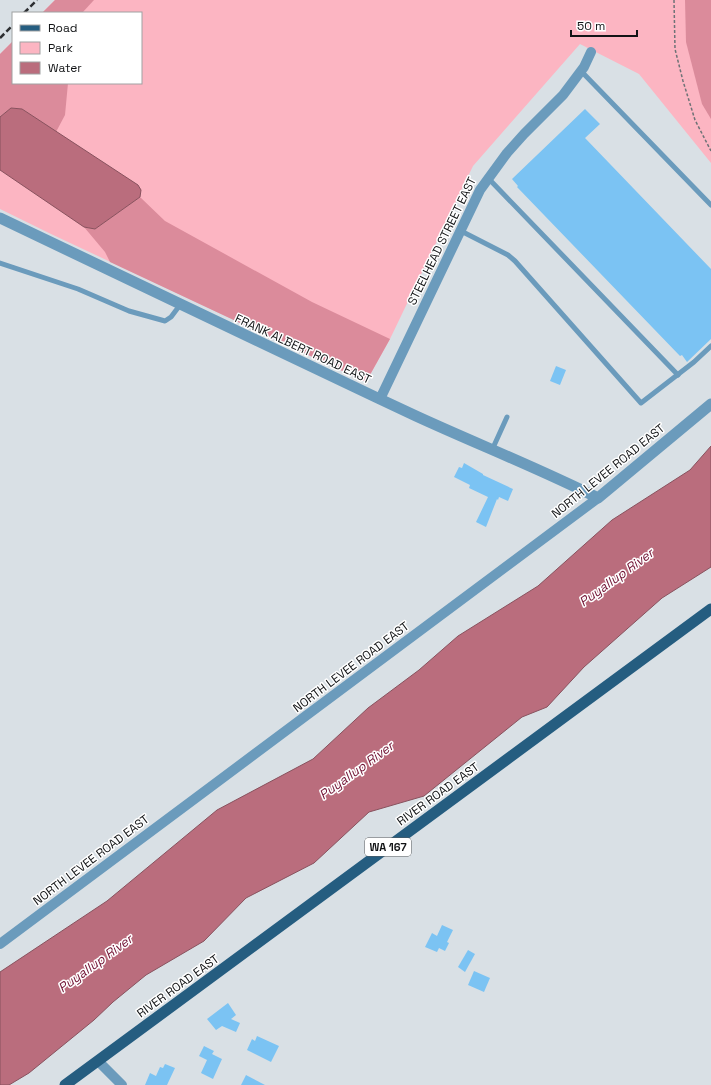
<svg xmlns="http://www.w3.org/2000/svg" width="711" height="1085" viewBox="0 0 711 1085" font-family="'Space Grotesk',sans-serif">
<style>
.green{fill:#fcb5c2}
.forest{fill:#db8b9b}
.water{fill:#ba6d7d;stroke:#88525e}
.building{fill:#7bc3f3}
.lines{fill:none;stroke-linecap:round;stroke-linejoin:round}
.path{stroke:#6e7276;stroke-width:1.5;stroke-dasharray:3 2;stroke-linecap:butt}
.service{stroke:#6b9bbc;stroke-width:5}
.minor{stroke:#6b9bbc;stroke-width:10}
.tertiary{stroke:#6b9bbc;stroke-width:11}
.primary{stroke:#255d80;stroke-width:11}
.rail{stroke:#2d2f32;stroke-width:2.5;stroke-dasharray:6 3;stroke-linecap:butt}
.labels{text-anchor:middle;stroke-width:3;stroke-linejoin:round;paint-order:stroke}
.shield{fill:#fff;stroke:#595a5c;stroke-width:1}
.shield-label{font-size:11px;font-weight:bold;fill:#121416}
.street-label{font-size:12px;fill:#121416;stroke:#fff}
.water-label{font-size:13px;font-style:italic;fill:#711233;stroke:#fff}
</style>
<rect width="100%" height="100%" fill="#d9e0e5"/>
<!-- green -->
<polygon class="green" points="55,0 711,0 711,163 639,74 580,44 473,166 390,339 366,382 51,234 0,209 0,54 13,41 13,83 141,83 141,13 42,13"/>
<!-- forest -->
<g class="forest">
<polygon points="55,0 94,0 82,13 42,13"/>
<polygon points="685,0 711,0 711,119 702,104 686,42"/>
<polygon points="13,41 13,83 68,83 65,115 56,132 22,109 11,108 0,117 0,54"/>
<polygon points="140,197 165,221 312,302 390,339 366,382 110,262 105,252 84,227 95,229"/>
</g>
<!-- water -->
<g class="water">
<polygon points="11,108 22,109 138,185 141,190 140,197 95,229 84,227 0,170 0,117"/>
<polygon points="711,446 711,567 662,598 584,667 547,707 522,717 424,796 369,812 314,863 246,898 204,941 146,975 113,1002 94,1020 29,1073 9,1085 0,1085 0,972 107,901 217,810 313,759 368,708 419,670 458,636 538,586 612,520 690,470"/>
</g>
<!-- building -->
<g class="building">
<polygon points="585,109 600,124 585,138 711,269 711,339 687,362 682,355 680,356 517,187 518,186 512,179"/>
<polygon points="556,366 566,370 560,385 550,381"/>
<polygon points="464,463 483,474 483,475 513,489 508,501 499,497 498,500 497,499 486,527 476,522 488,497 469,488 470,485 454,477 459,467 462,468"/>
<polygon points="442,925 453,930 447,942 449,943 445,951 439,948 437,952 425,947 432,933 437,936"/>
<polygon points="468,950 475,954 465,972 458,967"/>
<polygon points="474,971 490,978 484,992 468,985"/>
<polygon points="228,1003 236,1015 231,1019 240,1023 236,1032 222,1026 216,1030 207,1019"/>
<polygon points="257,1036 279,1046 271,1062 247,1050 252,1039 255,1041"/>
<polygon points="204,1046 214,1051 212,1054 222,1059 213,1079 201,1073 207,1060 199,1056"/>
<polygon points="165,1064 175,1068 167,1085 145,1085 150,1073 156,1076 160,1067 163,1068"/>
<polygon points="246,1075 265,1085 241,1085"/>
</g>
<g class="lines">
<!-- path -->
<polyline class="path" points="674,0 675,49 683,81 695,120 711,151"/>
<!-- service -->
<g class="service">
<polyline points="581,71 711,205"/>
<polyline points="488,178 678,375"/>
<polyline points="461,231 508,255 515,261 641,403 694,362 711,346"/>
<polyline points="0,263 78,289 129,311 165,321 171,317 180,305"/>
<polyline points="492,450 507,417"/>
</g>
<!-- minor -->
<g class="minor">
<polyline points="380,399 480,190 507,153 524,134 563,95 584,67 591,52"/>
<polyline points="0,944 598,498"/>
<polyline points="98,1061 122,1085"/>
</g>
<!-- tertiary -->
<path class="tertiary" d="M0 218C139 284 277 351 416 416 477 444 538 468 598 498L711 404"/>
<!-- primary -->
<polyline class="primary" points="65,1085 711,609"/>
<!-- rail -->
<g class="rail">
<polyline points="24,13 37,0"/>
<polyline points="0,38 13,25"/>
</g>
</g>
<g class="labels">
<!-- shield labels -->
<rect class="shield" x="365" y="838" width="46" height="18" rx="3"/>
<g class="shield-label">
<text x="388" y="851">WA 167</text>
</g>
<!-- street labels -->
<g class="street-label">
<text transform="translate(442 241) rotate(-64)" y="4">STEELHEAD STREET EAST</text>
<text transform="translate(303 349) rotate(25)" y="4">FRANK ALBERT ROAD EAST</text>
<text transform="translate(608 471) rotate(-39)" y="4">NORTH LEVEE ROAD EAST</text>
<text transform="translate(351 667) rotate(-37)" y="4">NORTH LEVEE ROAD EAST</text>
<text transform="translate(438 794) rotate(-36)" y="4">RIVER ROAD EAST</text>
<text transform="translate(91 860) rotate(-37)" y="4">NORTH LEVEE ROAD EAST</text>
<text transform="translate(178 986) rotate(-36)" y="4">RIVER ROAD EAST</text>
</g>
<!-- water labels -->
<g class="water-label">
<text transform="translate(616 577) rotate(-36)" y="5">Puyallup River</text>
<text transform="translate(356 770) rotate(-36)" y="5">Puyallup River</text>
<text transform="translate(95 963) rotate(-36)" y="5">Puyallup River</text>
</g>
</g>
<!-- legend -->
<rect x="12" y="12" width="130" height="72" fill="#ffffff" stroke="#a0a1a2"/>
<rect x="20" y="25" width="20" height="6" fill="#255d80" stroke="#a0a1a2"/>
<text x="48" y="32" font-size="12" fill="#121416">Road</text>
<rect x="20" y="42" width="20" height="12" fill="#fcb5c2" stroke="#a0a1a2"/>
<text x="48" y="52" font-size="12" fill="#121416">Park</text>
<rect x="20" y="62" width="20" height="12" fill="#ba6d7d" stroke="#a0a1a2"/>
<text x="48" y="72" font-size="12" fill="#121416">Water</text>
<!-- scale -->
<path d="M571 30v6h66v-6" fill="none" stroke="#121416" stroke-width="2"/>
<text x="577" y="30" font-size="12" fill="#121416" stroke="#ffffff" stroke-width="3" paint-order="stroke">50 m</text>
</svg>
